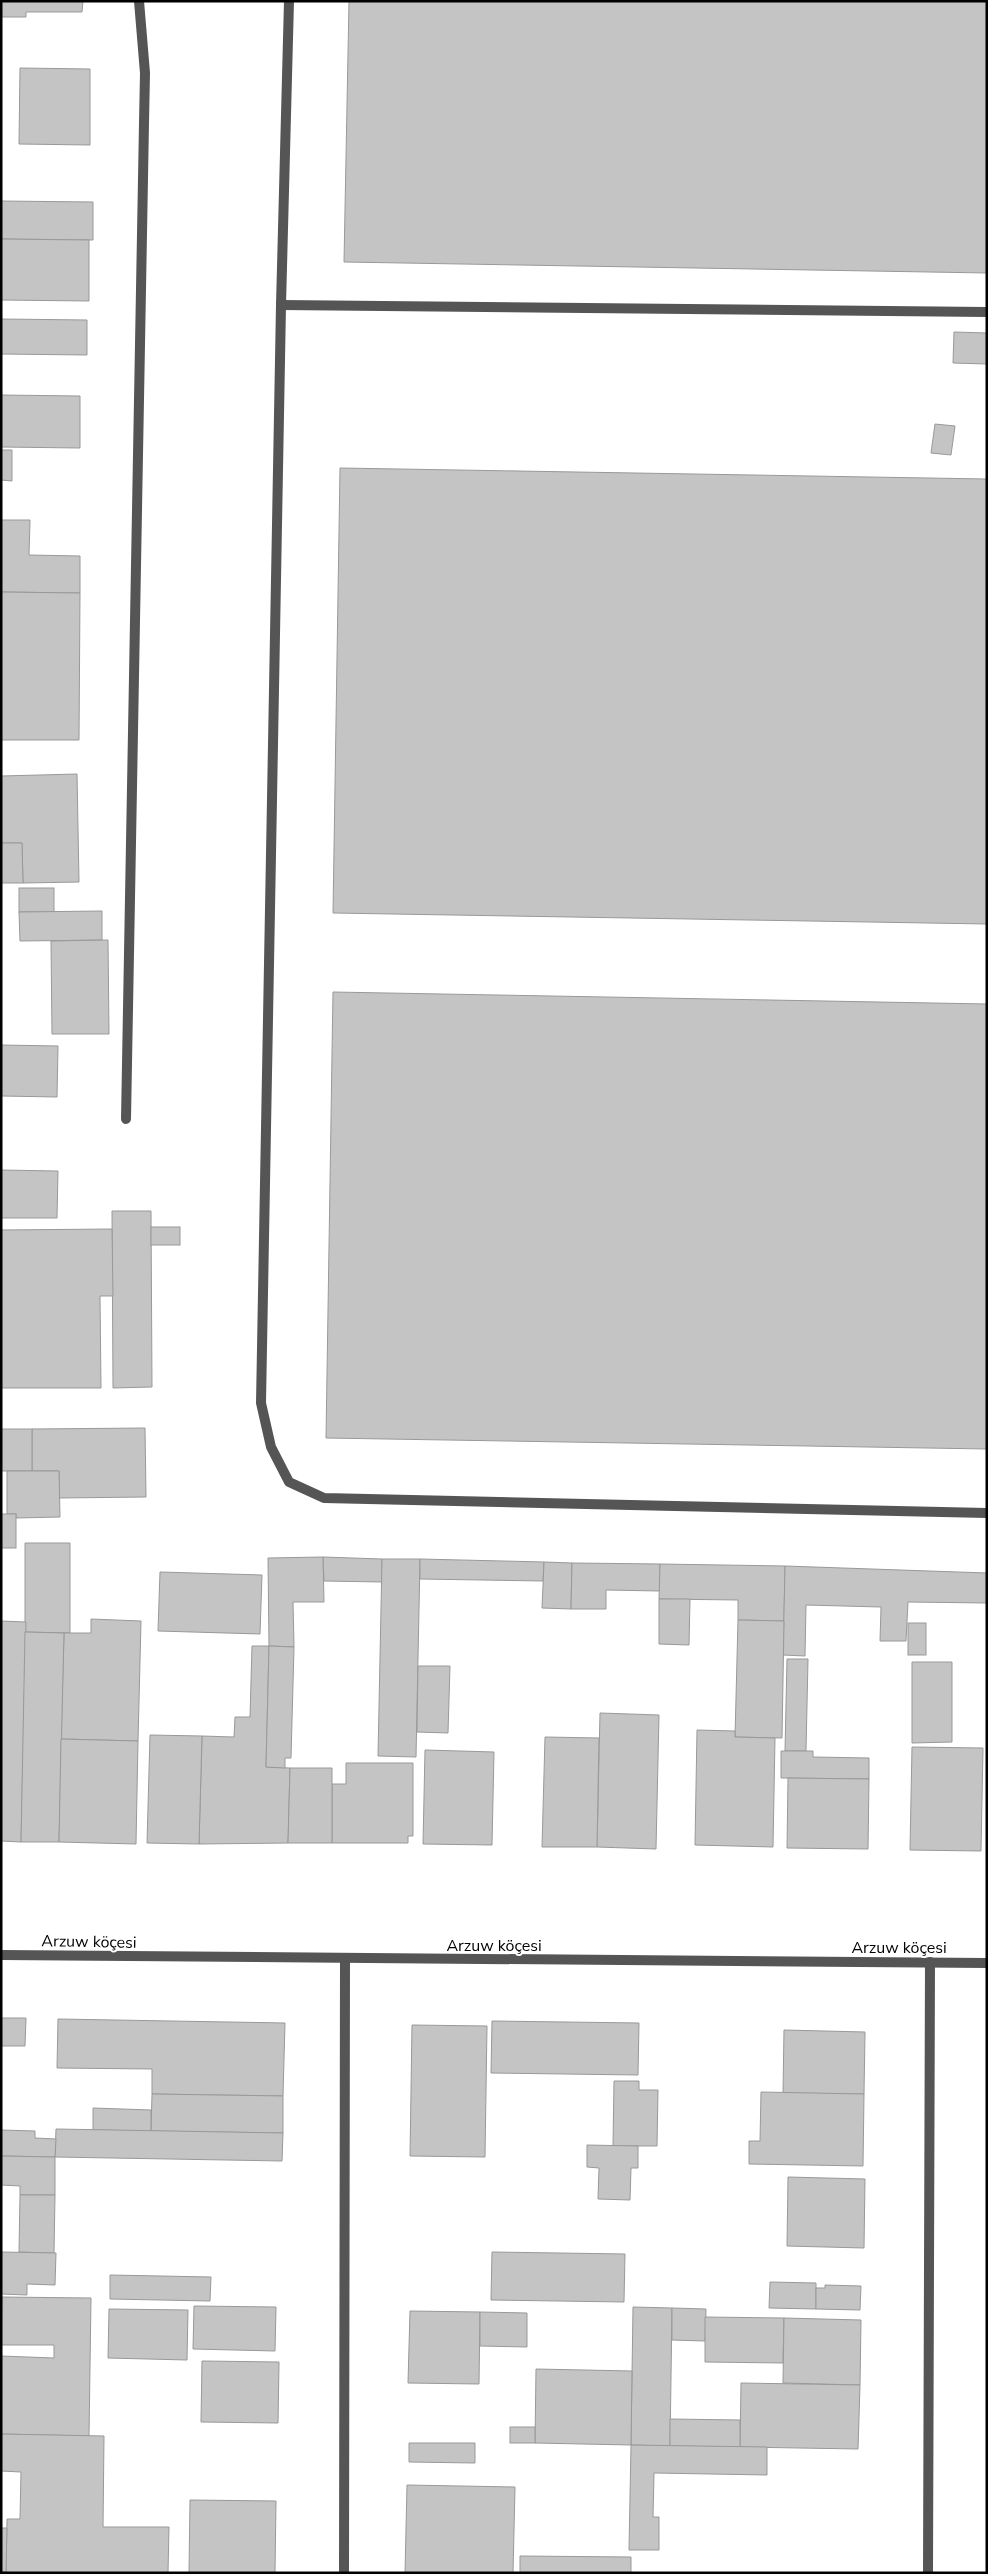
<svg xmlns="http://www.w3.org/2000/svg" width="988" height="2574" viewBox="0 0 988 2574" font-family="'Nunito Sans',sans-serif">
<style>
.building{fill:#c4c4c4;stroke:#999}
.lines{fill:none;stroke-linecap:round;stroke-linejoin:round}
.service{stroke:#555;stroke-width:10}
.minor{stroke:#555;stroke-width:10}
.tertiary{stroke:#555;stroke-width:10}
.labels{text-anchor:middle;stroke-width:4;stroke-linejoin:round;paint-order:stroke}
.street-label{font-size:16px;fill:#000;stroke:#fff}
</style>
<rect width="100%" height="100%" fill="#fff"/>
<!-- building -->
<g class="building">
<polygon points="1,1 83,1 82,12 26,12 26,17 1,17"/>
<polygon points="349,1 987,1 987,273 344,262"/>
<polygon points="20,68 90,69 90,145 19,144"/>
<polygon points="1,201 93,202 93,240 1,239"/>
<polygon points="1,239 89,240 89,301 1,300"/>
<polygon points="1,319 87,320 87,355 1,354"/>
<polygon points="954,332 987,333 987,364 953,363"/>
<polygon points="1,395 80,396 80,448 1,447"/>
<polygon points="935,424 955,426 951,455 931,453"/>
<polygon points="1,450 12,450 12,481 1,480"/>
<polygon points="340,468 987,479 987,924 333,913"/>
<polygon points="1,520 30,520 29,555 80,556 80,593 1,592"/>
<polygon points="1,592 80,593 79,740 1,740"/>
<polygon points="77,774 79,882 23,883 22,843 1,843 1,776"/>
<polygon points="1,843 22,843 23,883 1,883"/>
<rect x="19" y="888" width="35" height="24"/>
<polygon points="102,911 102,940 20,941 19,912"/>
<polygon points="108,940 109,1034 52,1034 51,941"/>
<polygon points="333,992 987,1004 987,1449 326,1438"/>
<polygon points="1,1045 58,1046 57,1097 1,1096"/>
<polygon points="1,1170 58,1171 57,1218 1,1218"/>
<polygon points="112,1211 151,1211 152,1387 113,1388"/>
<rect x="151" y="1227" width="29" height="18"/>
<polygon points="112,1229 113,1296 100,1296 101,1388 1,1388 1,1230"/>
<polygon points="145,1428 146,1497 59,1498 59,1471 32,1471 32,1429"/>
<rect x="1" y="1429" width="31" height="42"/>
<polygon points="7,1471 59,1471 60,1517 16,1518 16,1514 7,1514"/>
<rect x="1" y="1514" width="15" height="34"/>
<polygon points="25,1543 70,1543 70,1633 25,1632"/>
<polygon points="323,1557 382,1559 382,1582 324,1581"/>
<polygon points="323,1557 324,1602 293,1602 294,1647 269,1646 268,1558"/>
<polygon points="382,1559 420,1559 416,1757 378,1756"/>
<polygon points="420,1559 544,1562 543,1581 420,1579"/>
<polygon points="544,1562 572,1563 571,1609 542,1608"/>
<polygon points="572,1563 660,1564 660,1591 606,1590 606,1609 571,1609"/>
<polygon points="660,1564 785,1566 784,1621 738,1620 738,1600 659,1599"/>
<polygon points="785,1566 987,1573 987,1603 908,1602 906,1641 880,1641 881,1607 806,1605 805,1656 783,1655"/>
<polygon points="160,1572 262,1575 260,1634 158,1631"/>
<polygon points="659,1599 690,1599 689,1645 659,1644"/>
<polygon points="91,1619 141,1621 138,1741 61,1739 64,1633 91,1633"/>
<polygon points="738,1620 784,1621 782,1738 735,1737"/>
<polygon points="1,1621 26,1622 21,1842 1,1841"/>
<rect x="908" y="1623" width="18" height="32"/>
<polygon points="25,1632 64,1633 59,1842 21,1842"/>
<polygon points="252,1646 269,1646 266,1767 290,1768 288,1843 199,1844 202,1736 234,1737 235,1717 250,1717"/>
<polygon points="269,1646 294,1647 291,1758 285,1758 285,1768 266,1767"/>
<polygon points="787,1659 808,1659 806,1751 785,1751"/>
<polygon points="912,1662 952,1662 952,1742 912,1743"/>
<polygon points="418,1666 450,1666 448,1733 417,1732"/>
<polygon points="600,1713 659,1715 656,1849 597,1847"/>
<polygon points="697,1730 735,1731 735,1737 775,1738 773,1847 695,1845"/>
<polygon points="150,1735 202,1736 199,1844 147,1843"/>
<polygon points="545,1737 599,1738 597,1847 542,1847"/>
<polygon points="61,1739 138,1741 136,1844 59,1842"/>
<polygon points="912,1747 983,1748 981,1851 910,1850"/>
<polygon points="425,1750 494,1752 492,1845 423,1844"/>
<polygon points="781,1751 813,1751 813,1757 869,1758 869,1779 781,1778"/>
<polygon points="346,1763 413,1763 413,1836 408,1836 408,1843 332,1843 332,1784 346,1784"/>
<polygon points="290,1768 332,1768 332,1843 288,1843"/>
<polygon points="788,1778 869,1779 868,1849 787,1848"/>
<polygon points="1,2018 26,2018 25,2046 1,2046"/>
<polygon points="58,2019 285,2023 283,2096 152,2094 152,2069 57,2068"/>
<polygon points="492,2021 639,2023 638,2075 491,2073"/>
<polygon points="412,2025 487,2026 485,2157 410,2156"/>
<polygon points="784,2030 865,2032 864,2094 783,2093"/>
<polygon points="614,2081 639,2081 639,2090 658,2090 657,2146 613,2146"/>
<polygon points="761,2092 864,2094 863,2166 749,2164 749,2141 760,2141"/>
<polygon points="152,2094 283,2096 283,2133 151,2131"/>
<polygon points="93,2108 151,2110 151,2131 93,2130"/>
<polygon points="56,2129 283,2133 282,2161 55,2157"/>
<polygon points="1,2130 35,2131 35,2138 56,2139 55,2157 1,2156"/>
<polygon points="587,2145 638,2146 638,2168 631,2168 630,2200 598,2199 599,2168 587,2167"/>
<polygon points="1,2156 55,2157 55,2195 20,2195 20,2186 1,2185"/>
<polygon points="788,2177 865,2179 864,2248 787,2246"/>
<polygon points="20,2195 55,2195 54,2253 19,2252"/>
<polygon points="1,2252 56,2253 55,2285 27,2284 27,2295 1,2294"/>
<polygon points="492,2252 625,2254 624,2302 491,2300"/>
<polygon points="110,2275 211,2277 210,2301 110,2299"/>
<polygon points="770,2282 816,2283 816,2309 769,2308"/>
<polygon points="825,2285 861,2286 860,2310 816,2309 816,2288 825,2288"/>
<polygon points="2,2297 91,2298 89,2436 1,2434 1,2356 54,2358 54,2345 1,2345"/>
<polygon points="194,2306 276,2307 275,2351 193,2349"/>
<polygon points="633,2307 672,2308 670,2446 631,2445"/>
<polygon points="672,2308 706,2309 705,2341 672,2340"/>
<polygon points="109,2309 188,2310 187,2360 108,2358"/>
<polygon points="410,2311 480,2312 479,2384 408,2383"/>
<polygon points="480,2312 527,2313 527,2347 480,2346"/>
<polygon points="705,2317 784,2318 783,2363 705,2362"/>
<polygon points="784,2318 861,2320 860,2385 783,2383"/>
<polygon points="202,2361 279,2362 278,2423 201,2422"/>
<polygon points="536,2369 632,2371 631,2445 535,2443"/>
<polygon points="741,2383 860,2385 858,2449 740,2447"/>
<polygon points="670,2419 740,2420 740,2447 670,2446"/>
<rect x="510" y="2427" width="25" height="16"/>
<polygon points="1,2434 104,2436 103,2527 169,2527 168,2573 6,2573 7,2519 20,2519 21,2472 1,2471"/>
<polygon points="409,2443 475,2443 475,2463 409,2462"/>
<polygon points="631,2445 767,2447 767,2475 654,2473 653,2517 659,2517 659,2550 629,2550"/>
<polygon points="407,2485 515,2487 513,2573 405,2573"/>
<polygon points="190,2500 276,2501 275,2573 189,2573"/>
<polygon points="1,2528 7,2528 6,2572 1,2572"/>
<polygon points="520,2556 631,2557 631,2573 520,2573"/>
</g>
<g class="lines">
<!-- service -->
<g class="service">
<polyline points="289,1 281,305 261,1403 271,1447 289,1482 324,1498 987,1513"/>
<polyline points="281,305 987,312"/>
</g>
<!-- minor -->
<g class="minor">
<polyline points="126,1119 144,123 145,73 139,1"/>
<polyline points="344,2573 345,1959"/>
<polyline points="928,2573 930,1962"/>
</g>
<!-- tertiary -->
<polyline class="tertiary" points="1,1955 987,1963"/>
</g>
<g class="labels">
<!-- street labels -->
<g class="street-label">
<text transform="translate(89 1941) rotate(1)" y="6">Arzuw köçesi</text>
<text x="494" y="1951">Arzuw köçesi</text>
<text x="899" y="1953">Arzuw köçesi</text>
</g>
</g>
<!-- border -->
<rect width="988" height="2574" fill="none" stroke="#000000" stroke-width="5"/>
</svg>
